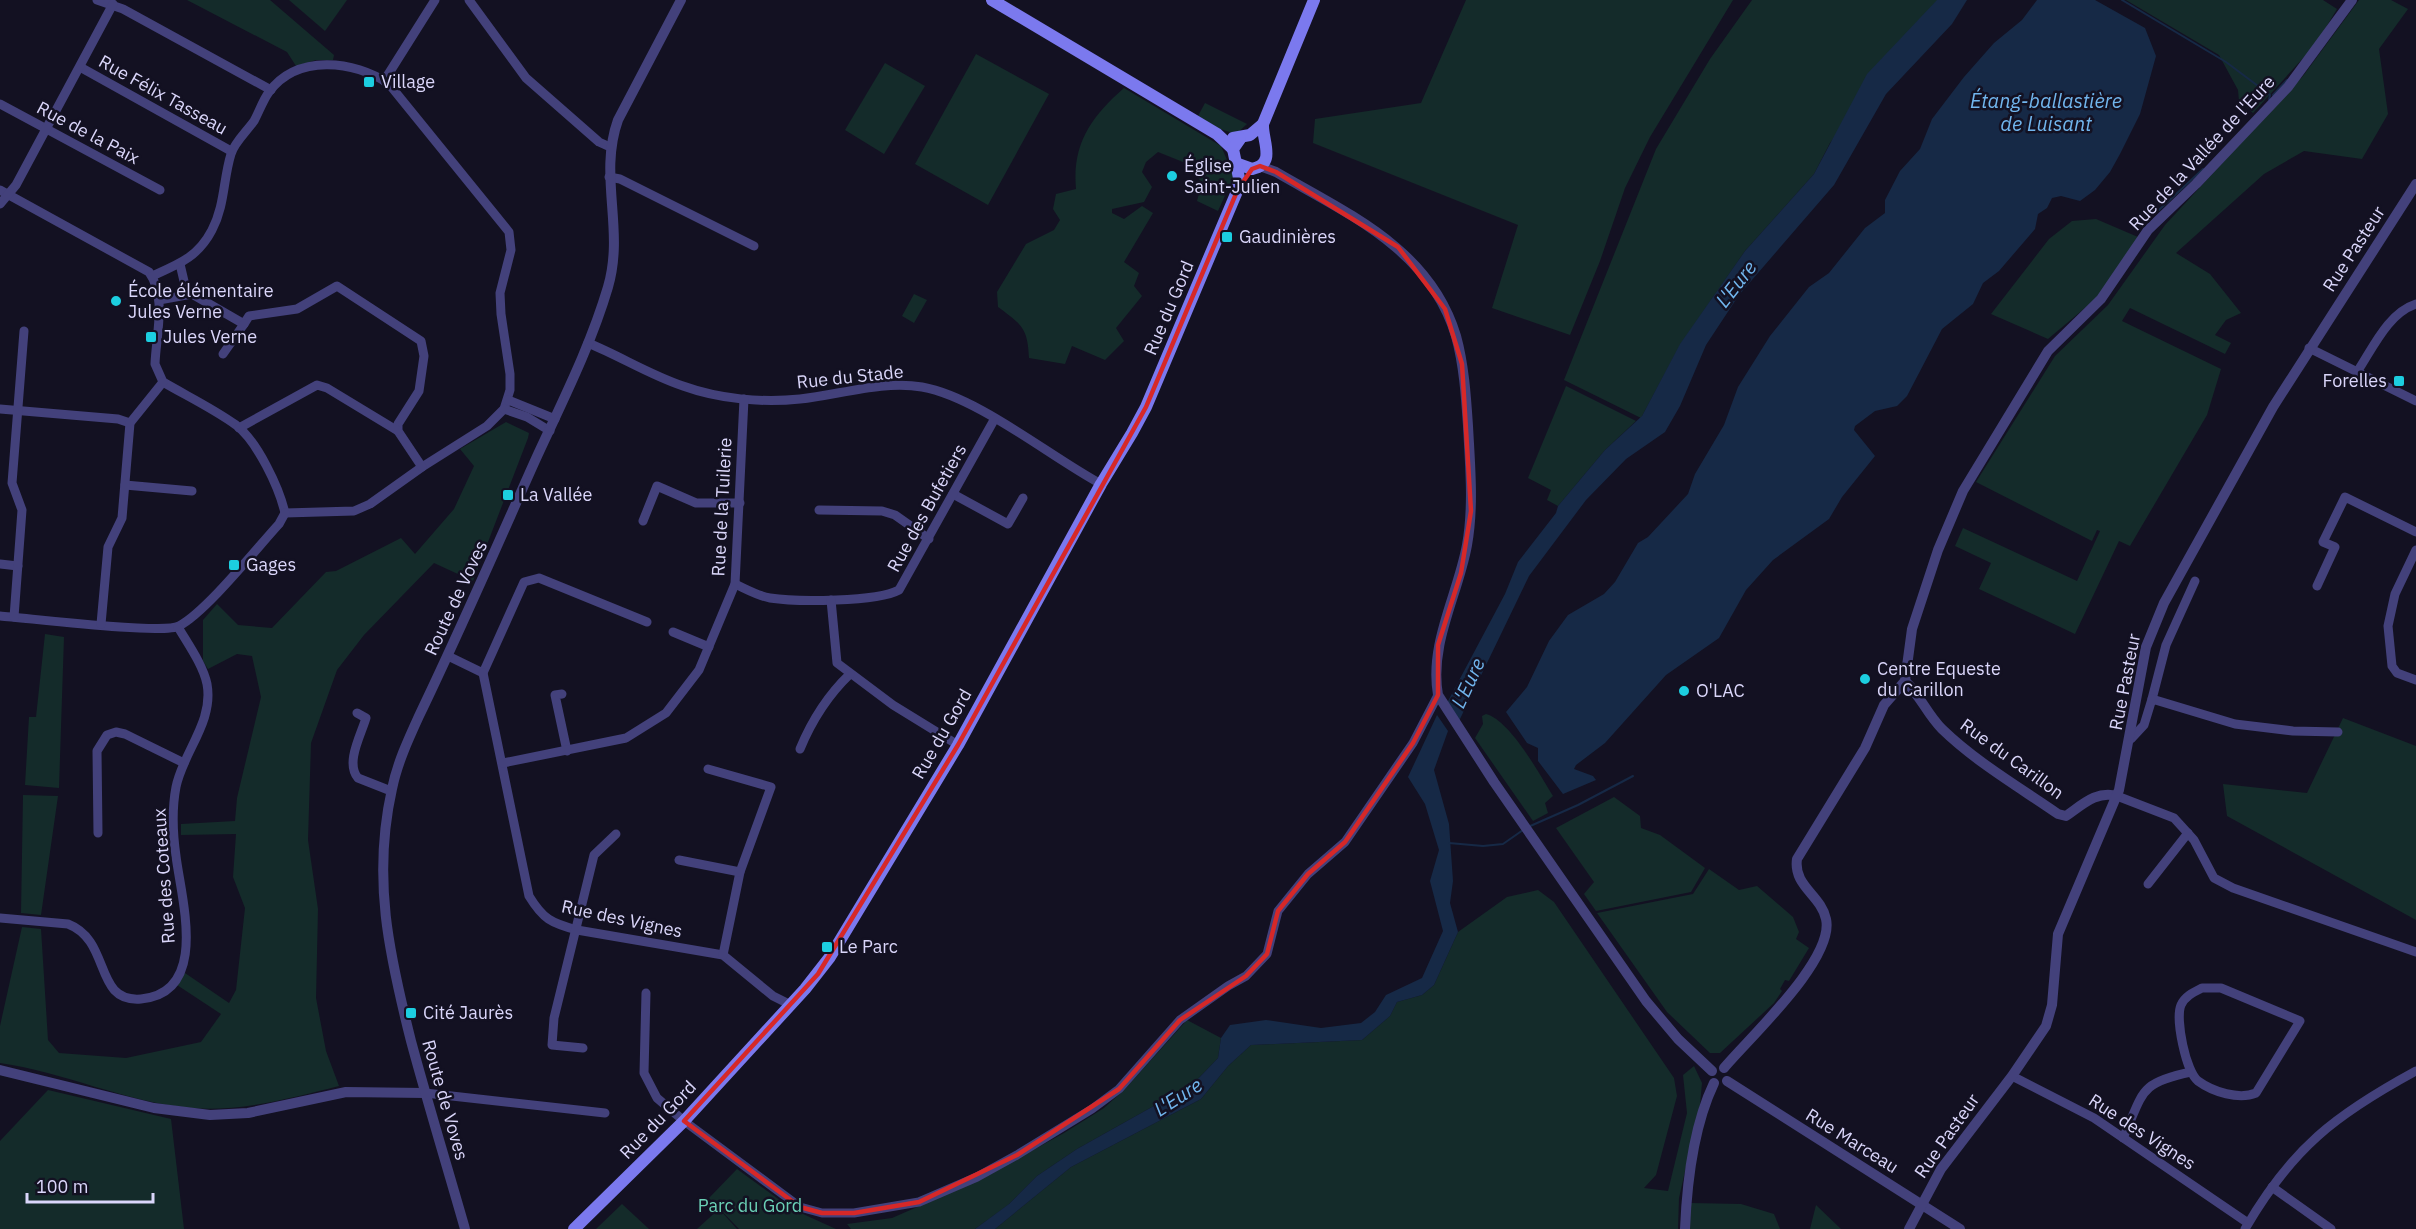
<svg xmlns="http://www.w3.org/2000/svg" width="2416" height="1229" viewBox="0 0 2416 1229" font-family="'IBM Plex Sans',sans-serif">
<style>
.green{fill:#142b2a}
.water{fill:#162946}
.lines{fill:none;stroke-linecap:round;stroke-linejoin:round}
.stream{stroke:#162946;stroke-width:2}
.minor{stroke:#43417b;stroke-width:9}
.tertiary{stroke:#43417b;stroke-width:10}
.secondary{stroke:#7b79ee;stroke-width:12}
.marked{fill:none;stroke:#d62828;stroke-width:4.5;stroke-linejoin:round}
.poi-dot{fill:#1ccee0;stroke:#131122;stroke-width:2}
.labels{text-anchor:middle;stroke-width:5;stroke-linejoin:round;paint-order:stroke}
.poi-label{font-size:18px;fill:#dad6fa;stroke:#131122;text-anchor:start}
.street-label{font-size:18px;fill:#dad6fa;stroke:#131122}
.park-label{font-size:18px;fill:#6bd1b7;stroke:#131122}
.water-label{font-size:20px;font-style:italic;fill:#71b5ed;stroke:#131122}
</style>
<rect width="100%" height="100%" fill="#131122"/>
<!-- green -->
<g class="green">
<polygon points="187,0 270,0 334,55 333,60 316,60 296,66 287,52"/>
<polygon points="289,0 347,0 325,31"/>
<polygon points="1466,0 1733,0 1650,137 1625,188 1600,261 1570,335 1492,308 1518,225 1313,143 1315,119 1421,103"/>
<polygon points="1752,0 1940,0 1830,143 1814,174 1745,251 1680,345 1641,418 1564,380 1656,149 1710,59"/>
<polygon points="2126,0 2323,0 2337,9 2316,44 2253,113 2239,101 2238,90 2219,55"/>
<polygon points="2359,0 2391,0 2408,9 2379,49 2388,114 2362,159 2304,151 2264,174 2176,253 2210,274 2241,313 2226,320 2215,335 2231,343 2225,354 2130,308 2122,321 2221,369 2207,415 2130,546 2119,541 2075,634 1979,589 1991,563 1955,546 1963,528 2077,581 2100,531 2097,530 2092,541 1976,482 2055,356 2108,305 2165,225 2303,76"/>
<polygon points="976,54 1049,94 988,205 915,164"/>
<polygon points="885,63 925,86 884,154 845,130"/>
<path d="M1124 88 1221 146 1234 176 1218 211 1197 201 1202 183 1188 164 1158 152 1146 162 1142 172 1152 187 1144 202 1112 209V213L1124 219 1142 206 1153 213 1124 262 1139 273 1134 286 1142 296 1116 328 1124 341 1105 360 1072 346 1065 364 1029 358C1028 328 1021 324 998 307L997 292 1026 244 1054 230 1060 220 1053 209 1056 194 1076 189C1072 144 1091 117 1124 88Z"/>
<polygon points="1205,103 1247,124 1236,134 1220,129 1198,116"/>
<polygon points="2096,219 2138,237 2098,297 2048,339 1991,314 2049,239 2072,221"/>
<polygon points="914,294 927,300 914,323 902,316"/>
<polygon points="1566,386 1636,421 1605,450 1558,506 1547,500 1551,490 1528,478"/>
<path d="M506 422 529 433 528 438 473 581 434 563 364 635 337 670 311 743 308 840 318 909 316 998 326 1051 339 1086C291 1098 241 1112 191 1108 125 1102 64 1072 0 1063V1026L22 927 41 929 48 1040 59 1053 126 1058 201 1042 221 1014 177 985 185 973 229 1003 236 990 245 908 233 877 236 834 181 835V824L235 821 237 798 261 697 252 656 237 654 208 669 203 661V620L217 604 238 625 272 628 326 572 336 571 401 538 415 554 454 509 474 466 460 449Z"/>
<polygon points="45,634 64,637 59,788 25,785 29,717 36,717"/>
<path d="M1486 714C1510 720 1540 775 1553 796L1545 803 1548 813 1533 821 1475 738 1483 724 1482 716Z"/>
<polygon points="2343,718 2416,746 2416,920 2227,816 2223,784 2307,793"/>
<polygon points="23,795 58,796 41,915 21,913"/>
<polygon points="1614,797 1640,816 1641,828 1660,835 1705,868 1691,892 1596,911 1584,894 1594,882 1556,828"/>
<polygon points="1709,869 1739,890 1757,886 1793,917 1799,932 1796,939 1809,948 1789,981 1785,980 1780,989 1782,991 1774,1003 1720,1053 1710,1053 1667,1012 1597,913 1693,894"/>
<polygon points="1538,890 1554,902 1674,1078 1677,1096 1656,1175 1644,1188 1668,1191 1687,1113 1683,1075 1694,1066 1702,1083 1700,1105 1679,1198 1678,1229 995,1229 1071,1167 1201,1099 1228,1066 1251,1045 1362,1040 1390,1016 1397,1002 1422,995 1434,985 1458,932 1507,897"/>
<polygon points="1187,1020 1221,1038 1218,1058 1193,1084 1077,1149 1037,1176 1008,1205 975,1229 851,1229 847,1224 892,1218 979,1180 1064,1133 1104,1108 1124,1090"/>
<polygon points="48,1090 171,1119 184,1229 0,1229 0,1141"/>
<polygon points="737,1169 792,1209 836,1229 739,1229 709,1198"/>
<polygon points="1690,1203 1741,1204 1774,1214 1780,1229 1687,1229"/>
<polygon points="622,1204 649,1229 596,1229"/>
<polygon points="1816,1205 1841,1229 1810,1229"/>
<polygon points="719,1209 737,1229 697,1229"/>
</g>
<!-- water -->
<g class="water">
<polygon points="1937,0 1967,0 1952,24 1886,94 1834,185 1739,295 1706,345 1680,406 1665,432 1626,459 1586,500 1529,576 1459,721 1447,703 1505,594 1518,562 1556,513 1558,506 1605,450 1642,416 1680,344 1745,251 1814,174 1867,74"/>
<polygon points="2037,0 2095,0 2145,28 2156,56 2140,114 2120,154 2110,172 2095,190 2080,201 2061,196 2052,198 2047,208 2038,214 2035,229 1999,271 1983,283 1973,304 1942,329 1907,396 1897,406 1875,411 1855,426 1854,430 1875,456 1842,497 1829,519 1773,560 1746,590 1719,638 1666,675 1605,743 1576,765 1574,769 1593,776 1596,780 1563,794 1538,761 1538,748 1527,743 1506,712 1527,687 1549,641 1568,615 1604,594 1615,582 1638,543 1648,537 1688,494 1695,474 1724,425 1738,387 1770,336 1809,287 1829,273 1865,228 1885,213 1885,200 1900,171 1920,149 1932,119 1964,77 1994,43 2022,20"/>
<polygon points="1437,715 1448,731 1434,770 1449,824 1453,881 1450,903 1458,932 1434,985 1422,995 1397,1002 1390,1016 1362,1040 1251,1045 1228,1066 1201,1099 1071,1167 995,1229 975,1229 1009,1204 1037,1176 1077,1149 1193,1084 1218,1058 1221,1038 1230,1025 1266,1020 1321,1028 1361,1023 1375,1012 1386,995 1422,978 1443,931 1430,881 1439,850 1425,804 1408,777"/>
</g>
<g class="lines">
<!-- stream -->
<g class="stream">
<polyline points="2122,0 2226,62 2270,95 2269,100"/>
<polyline points="2273,95 2287,80"/>
<polyline points="2159,210 2203,169"/>
<polyline points="1528,827 1578,805 1633,776"/>
<polyline points="1449,843 1483,846 1503,844 1523,830"/>
</g>
<!-- minor -->
<g class="minor">
<polyline points="97,0 123,9 271,90"/>
<polyline points="469,0 526,78 599,142 610,147"/>
<polyline points="80,67 231,151"/>
<polyline points="384,81 435,0"/>
<polyline points="0,104 160,190"/>
<polyline points="609,177 620,179 754,246"/>
<path d="M0 190 149 272C167 297 156 335 155 364L163 382C187 396 214 409 236 425 257 441 279 487 285 513"/>
<polyline points="0,204 16,185 113,4"/>
<polyline points="180,264 187,294"/>
<path d="M152 276C179 264 198 257 212 230 225 205 223 180 231 154 234 143 247 131 254 121 259 112 263 100 269 92 297 54 354 60 389 84L509 232 511 250 500 293 501 314 510 374V390L504 409 487 426 422 467 370 504 354 511 285 513"/>
<polyline points="159,300 192,294 244,324 249,316 297,309 337,286 421,341 424,356 419,391 398,424 398,431 422,467"/>
<path d="M588 343C620 356 650 375 683 386 719 399 762 403 800 399 839 395 883 380 922 387 978 397 1049 456 1101 484"/>
<polyline points="2309,348 2416,401"/>
<polyline points="223,354 244,324"/>
<path d="M2357 372C2373 348 2388 313 2416 304"/>
<polyline points="508,400 555,419"/>
<polyline points="0,409 118,419 130,423"/>
<polyline points="504,409 527,417 550,431"/>
<polyline points="239,428 317,385 327,388 398,431"/>
<polyline points="125,485 192,491"/>
<polyline points="953,494 1008,524 1023,498"/>
<polyline points="819,510 882,511 895,515 929,539"/>
<polyline points="643,521 657,486 696,503 740,503"/>
<polyline points="2416,550 2395,594 2388,626 2392,666 2397,673 2416,680"/>
<polyline points="0,564 18,566"/>
<path d="M735 584C746 589 758 596 770 598 796 602 877 602 899 590L994 420"/>
<polyline points="2317,586 2335,547 2323,542 2345,497 2416,532"/>
<polyline points="831,600 837,663 893,705 958,745"/>
<path d="M0 616C28 618 163 635 179 626 206 612 256 549 279 524L285 513"/>
<polyline points="14,617 22,510 12,483 24,331"/>
<polyline points="101,624 108,547 122,518 130,423 163,382"/>
<polyline points="673,632 709,647"/>
<polyline points="448,656 483,673 524,582 539,578 647,622"/>
<path d="M483 673 529 896C543 919 551 923 577 930L723 955 773 996 791 1005"/>
<polyline points="562,694 555,695 567,751"/>
<polyline points="2152,699 2166,645 2195,581"/>
<path d="M357 713 366 718C361 735 345 763 358 778L391 791"/>
<polyline points="2131,739 2144,725 2152,699 2235,724 2293,731 2338,732"/>
<path d="M800 749C812 720 827 696 850 674"/>
<polyline points="503,763 626,738 666,713 699,670 735,584 744,399"/>
<polyline points="708,769 771,787 740,872 723,955"/>
<polyline points="2117,796 2174,818 2194,840 2214,878 2233,888 2416,952"/>
<polyline points="98,833 97,751 107,735 116,732 125,734 184,763"/>
<polyline points="679,860 740,872"/>
<polyline points="2148,884 2188,833"/>
<path d="M0 918 68 924C112 941 93 1003 141 999 210 993 181 898 176 856 173 835 172 808 176 787 183 752 214 722 207 684 203 665 188 644 178 627"/>
<path d="M2202 988H2221L2300 1021 2256 1093C2239 1100 2213 1092 2198 1081 2186 1072 2175 1019 2181 1005 2185 996 2194 992 2202 988Z"/>
<polyline points="646,993 644,1073 657,1098 684,1121 800,1207 822,1213 854,1213 919,1202 977,1177 1017,1155 1092,1109 1119,1089 1180,1020 1228,986 1246,976 1267,954 1278,911 1308,874 1345,842 1413,743 1438,695"/>
<polyline points="583,1048 552,1045 554,1018 594,855 616,834"/>
<polyline points="2012,1076 2094,1118 2248,1223"/>
<polyline points="425,1093 605,1113"/>
<path d="M2123 1138C2144 1092 2138 1083 2191 1072"/>
<polyline points="2272,1187 2331,1229"/>
<path d="M2245 1229C2292 1148 2335 1115 2416 1071"/>
</g>
<!-- tertiary -->
<g class="tertiary">
<path d="M1260 166 1276 172C1348 214 1430 249 1456 336 1464 365 1466 396 1468 426 1470 465 1474 506 1467 545 1458 595 1429 643 1438 695L1494 782 1646 1001 1678 1039 1712 1071"/>
<path d="M1905 681C1920 695 1927 714 1942 729 1976 762 2019 787 2058 814L2066 816C2082 805 2097 790 2117 796"/>
<path d="M1724 1068C1750 1037 1835 959 1826 919 1821 895 1793 886 1797 859L1865 748 1884 705 1905 681 1912 629 1938 550 1963 491 2048 351 2101 299 2148 230 2196 184 2288 87 2352 0"/>
<polyline points="0,1070 154,1108 210,1115 248,1113 346,1092 425,1093"/>
<polyline points="1727,1081 1960,1229"/>
<path d="M465 1229C447 1166 428 1104 411 1041 389 954 372 878 392 789 397 764 408 740 419 716 459 633 496 548 534 463 560 406 590 348 608 287 625 229 598 176 618 120L681 0"/>
<path d="M1685 1229C1687 1181 1693 1127 1714 1083"/>
<polyline points="1909,1229 1941,1169 2012,1076 2046,1026 2052,1005 2058,934 2119,790 2146,647 2164,603 2273,407 2416,184"/>
</g>
<!-- secondary -->
<g class="secondary">
<polyline points="992,0 1217,134 1233,149"/>
<polyline points="1233,138 1250,135 1263,124"/>
<path d="M1238 164 1252 169C1277 164 1262 141 1263 124L1314 0"/>
<polyline points="574,1229 684,1121 805,989 830,957 958,745 1101,484 1132,433 1146,407 1238,189 1239,178 1233,149 1240,139"/>
</g>
</g>
<!-- marked area -->
<path class="marked" d="M1260 166 1276 172 1398 247 1445 309 1462 364 1471 511 1461 573 1438 645V695L1413 743 1345 842 1308 874 1278 911 1267 954 1246 976 1180 1020 1119 1089 1017 1155 919 1202 854 1213H822L800 1207 684 1121 818 974 958 745 1146 407 1238 189 1252 169Z"/>
<!-- markers -->
<g class="poi-dot">
<rect x="363" y="76" width="12" height="12" rx="3"/>
<circle cx="1172" cy="176" r="6"/>
<rect x="1221" y="231" width="12" height="12" rx="3"/>
<circle cx="116" cy="301" r="6"/>
<rect x="145" y="331" width="12" height="12" rx="3"/>
<rect x="2393" y="375" width="12" height="12" rx="3"/>
<rect x="502" y="489" width="12" height="12" rx="3"/>
<rect x="228" y="559" width="12" height="12" rx="3"/>
<circle cx="1865" cy="679" r="6"/>
<circle cx="1684" cy="691" r="6"/>
<rect x="821" y="941" width="12" height="12" rx="3"/>
<rect x="405" y="1007" width="12" height="12" rx="3"/>
</g>
<g class="labels">
<!-- poi labels -->
<g class="poi-label">
<text x="381" y="88">Village</text>
<text x="1184" y="172">Église<tspan x="1184" dy="21">Saint-Julien</tspan></text>
<text x="1239" y="243">Gaudinières</text>
<text x="128" y="297">École élémentaire<tspan x="128" dy="21">Jules Verne</tspan></text>
<text x="163" y="343">Jules Verne</text>
<text x="2387" y="387" text-anchor="end">Forelles</text>
<text x="520" y="501">La Vallée</text>
<text x="246" y="571">Gages</text>
<text x="1877" y="675">Centre Equeste<tspan x="1877" dy="21">du Carillon</tspan></text>
<text x="1696" y="697">O'LAC</text>
<text x="839" y="953">Le Parc</text>
<text x="423" y="1019">Cité Jaurès</text>
</g>
<!-- street labels -->
<g class="street-label">
<text transform="translate(163 95) rotate(29)" y="6">Rue Félix Tasseau</text>
<text transform="translate(88 133) rotate(28)" y="6">Rue de la Paix</text>
<text transform="translate(2202 153) rotate(-47)" y="6">Rue de la Vallée de l'Eure</text>
<text transform="translate(2354 249) rotate(-57)" y="6">Rue Pasteur</text>
<text transform="translate(1169 308) rotate(-67)" y="6">Rue du Gord</text>
<text transform="translate(850 377) rotate(-6)" y="6">Rue du Stade</text>
<text transform="translate(722 507) rotate(-87)" y="6">Rue de la Tuilerie</text>
<text transform="translate(927 508) rotate(-61)" y="6">Rue des Bufetiers</text>
<text transform="translate(456 598) rotate(-65)" y="6">Route de Voves</text>
<text transform="translate(2125 682) rotate(-79)" y="6">Rue Pasteur</text>
<text transform="translate(942 734) rotate(-60)" y="6">Rue du Gord</text>
<text transform="translate(2012 759) rotate(36)" y="6">Rue du Carillon</text>
<text transform="translate(164 876) rotate(-94)" y="6">Rue des Coteaux</text>
<text transform="translate(622 919) rotate(12)" y="6">Rue des Vignes</text>
<text transform="translate(445 1100) rotate(74)" y="6">Route de Voves</text>
<text transform="translate(658 1120) rotate(-46)" y="6">Rue du Gord</text>
<text transform="translate(2142 1132) rotate(33)" y="6">Rue des Vignes</text>
<text transform="translate(1947 1136) rotate(-55)" y="6">Rue Pasteur</text>
<text transform="translate(1852 1141) rotate(32)" y="6">Rue Marceau</text>
</g>
<!-- park labels -->
<g class="park-label">
<text x="750" y="1212">Parc du Gord</text>
</g>
<!-- water labels -->
<g class="water-label">
<text x="2046" y="108">Étang-ballastière<tspan x="2046" dy="23">de Luisant</tspan></text>
<text transform="translate(1736 284) rotate(-52)" y="7">L'Eure</text>
<text transform="translate(1468 683) rotate(-65)" y="7">L'Eure</text>
<text transform="translate(1178 1097) rotate(-33)" y="7">L'Eure</text>
</g>
</g>
<!-- scale -->
<path d="M27 1193v9h126v-9" fill="none" stroke="#dad6fa" stroke-width="3"/>
<text x="36" y="1193" font-size="18" fill="#dad6fa" stroke="#131122" stroke-width="4.5" paint-order="stroke">100 m</text>
</svg>
